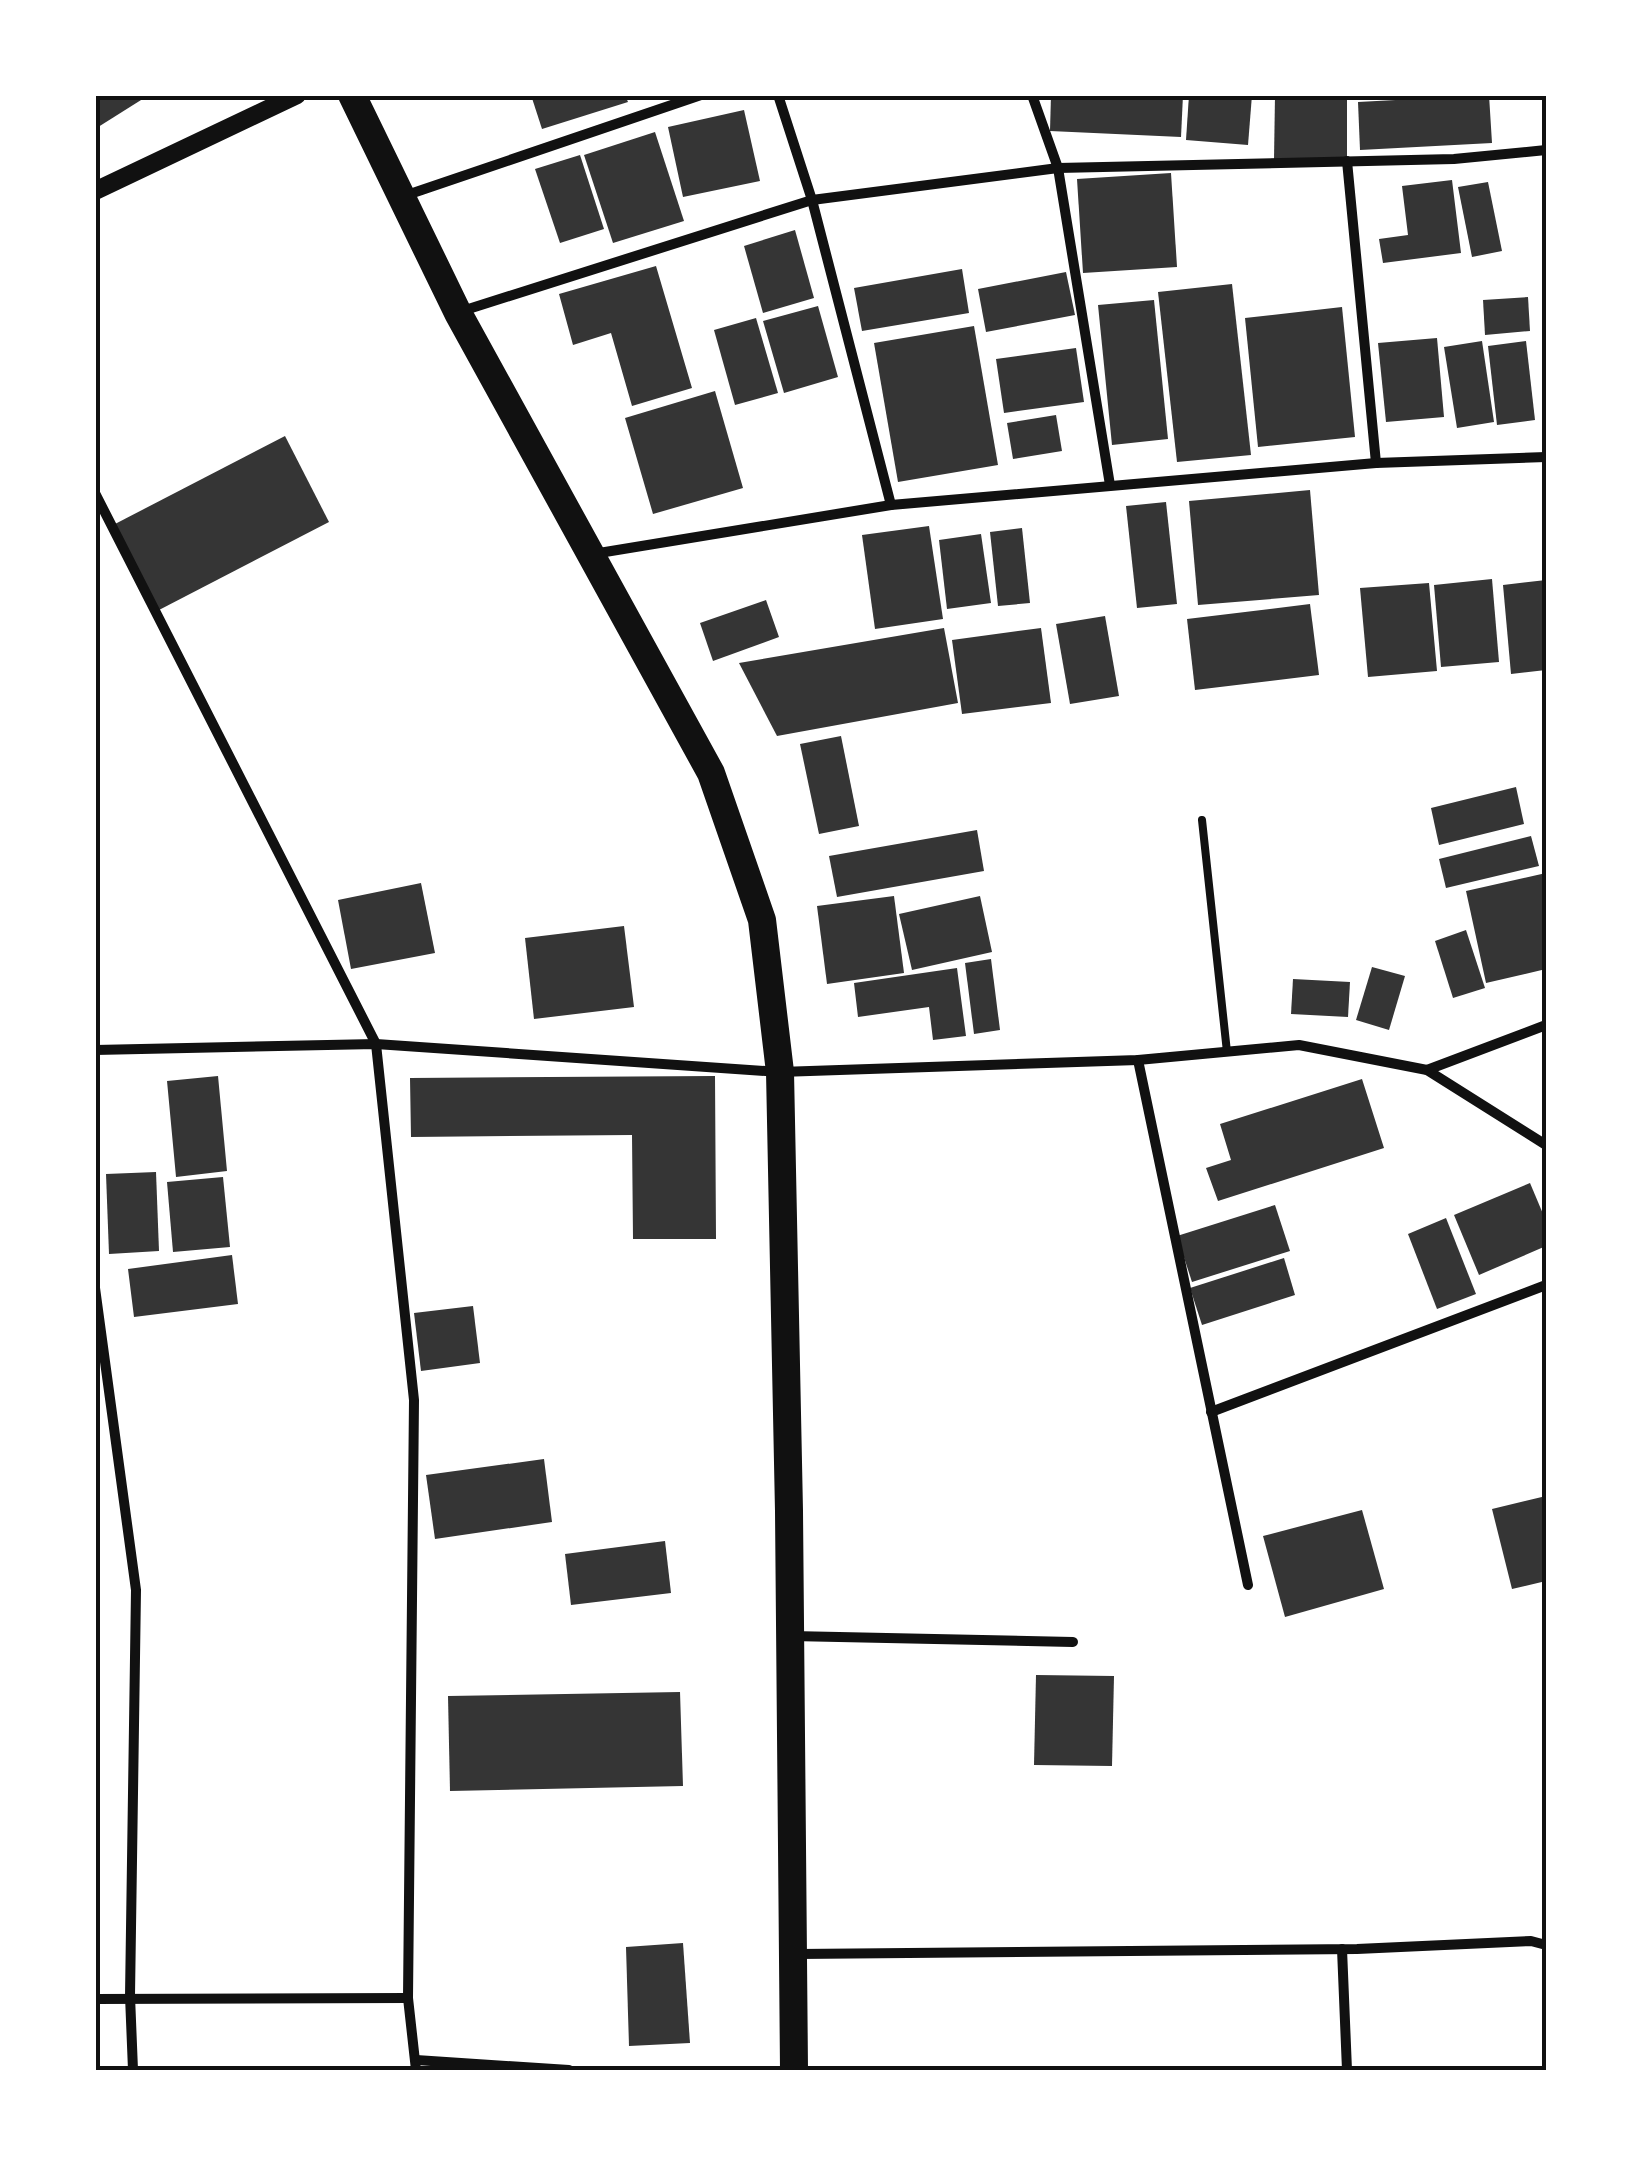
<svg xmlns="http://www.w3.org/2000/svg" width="1641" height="2165" viewBox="0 0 1641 2165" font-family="'Exo 2',sans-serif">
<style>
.building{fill:#353535}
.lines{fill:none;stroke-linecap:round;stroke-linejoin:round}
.service{stroke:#111;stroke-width:8}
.minor{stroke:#111;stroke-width:10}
.tertiary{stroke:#111;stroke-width:18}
.trunk{stroke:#111;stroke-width:28}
.neatline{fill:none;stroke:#111;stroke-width:4}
</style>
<rect width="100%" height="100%" fill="#fff"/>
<!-- building -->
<g class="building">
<polygon points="95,95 149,95 95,129"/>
<polygon points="531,95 625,95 628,102 542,129"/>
<polygon points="1051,95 1183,95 1181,137 1050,131"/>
<polygon points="1189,95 1252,95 1248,145 1186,140"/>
<polygon points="1275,95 1347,95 1347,161 1274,160"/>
<polygon points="1489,95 1492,143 1360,150 1358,102"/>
<polygon points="744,110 760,181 683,197 668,127"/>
<polygon points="655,132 684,221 613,243 584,155"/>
<polygon points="580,155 604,229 560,243 535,169"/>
<polygon points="1171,173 1177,267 1083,273 1077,179"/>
<polygon points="1452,180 1461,253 1383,263 1379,239 1408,235 1402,186"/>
<polygon points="1488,182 1502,251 1472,257 1458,187"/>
<polygon points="795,230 814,298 763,313 744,246"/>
<polygon points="656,266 692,388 632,406 611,333 573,345 559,294"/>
<polygon points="962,269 969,313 862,331 854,288"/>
<polygon points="1066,272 1075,315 986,332 978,289"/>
<polygon points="1232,284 1251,455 1177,462 1158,292"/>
<polygon points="1528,297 1530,331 1485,335 1483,300"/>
<polygon points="1154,300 1168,439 1112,445 1098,305"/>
<polygon points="818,306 838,377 784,393 763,321"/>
<polygon points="1342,307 1355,437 1258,447 1245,318"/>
<polygon points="756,318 778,393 735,405 714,330"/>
<polygon points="974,326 998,465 898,482 874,343"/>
<polygon points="1437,338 1444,417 1386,422 1378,343"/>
<polygon points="1482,341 1494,422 1457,428 1444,347"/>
<polygon points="1526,341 1535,420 1497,425 1488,346"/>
<polygon points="1076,348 1084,402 1004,413 996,359"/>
<polygon points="715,391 743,488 653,514 625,418"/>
<polygon points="1056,415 1062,451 1013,459 1007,423"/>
<polygon points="285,436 329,522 159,610 115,524"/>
<polygon points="1310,490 1319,595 1198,605 1189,501"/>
<polygon points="1166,502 1177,604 1137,608 1126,506"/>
<polygon points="929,526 943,619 875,629 862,535"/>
<polygon points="1022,528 1030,603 998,606 990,532"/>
<polygon points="981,534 991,603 947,609 939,540"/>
<polygon points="1492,579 1499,662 1441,667 1434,585"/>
<polygon points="1546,580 1546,670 1511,674 1503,585"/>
<polygon points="1429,583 1437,671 1368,677 1360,588"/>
<polygon points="766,600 779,637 713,661 700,623"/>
<polygon points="1310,604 1319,675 1195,690 1187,619"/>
<polygon points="1105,616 1119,696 1070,704 1056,624"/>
<polygon points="944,628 958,703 777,736 739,663"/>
<polygon points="1041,628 1051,703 962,714 952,640"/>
<polygon points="841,736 859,826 819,834 800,744"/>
<polygon points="1516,787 1524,824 1439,845 1431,808"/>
<polygon points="977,830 984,871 837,897 829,856"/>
<polygon points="1531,836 1539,866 1446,888 1439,859"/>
<polygon points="1546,873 1546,969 1486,983 1466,891"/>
<polygon points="421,883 435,953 351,969 338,900"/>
<polygon points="894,896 904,973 827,984 817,906"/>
<polygon points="980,896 992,952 912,970 899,914"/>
<polygon points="624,926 634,1007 534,1019 525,938"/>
<polygon points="1466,930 1485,988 1453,998 1435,941"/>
<polygon points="991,959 1000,1030 974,1034 965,963"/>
<polygon points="1372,967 1405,976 1389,1030 1356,1020"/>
<polygon points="957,968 966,1036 933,1040 929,1007 858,1017 854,983"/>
<polygon points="1293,979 1350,982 1348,1017 1291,1014"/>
<polygon points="218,1076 227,1171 176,1177 167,1081"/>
<polygon points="715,1076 716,1239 633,1239 632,1135 411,1137 410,1078"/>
<polygon points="1362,1079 1384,1148 1218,1201 1206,1168 1231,1160 1220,1124"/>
<polygon points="156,1172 159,1251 109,1254 106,1174"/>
<polygon points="223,1177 230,1247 173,1252 167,1182"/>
<polygon points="1530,1183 1546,1221 1546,1246 1479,1275 1454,1215"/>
<polygon points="1275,1205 1290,1251 1192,1282 1177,1236"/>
<polygon points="1446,1218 1476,1294 1437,1309 1408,1234"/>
<polygon points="232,1255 238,1304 134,1317 128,1269"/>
<polygon points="1284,1258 1295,1295 1202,1325 1190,1288"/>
<polygon points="473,1306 480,1363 421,1371 414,1313"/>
<polygon points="544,1459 552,1522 435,1539 426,1475"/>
<polygon points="1546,1496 1546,1581 1512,1589 1492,1509"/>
<polygon points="1362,1510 1384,1589 1285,1617 1263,1536"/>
<polygon points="665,1541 671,1593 571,1605 565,1554"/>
<polygon points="1036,1675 1114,1676 1112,1766 1034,1765"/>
<polygon points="680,1692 683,1786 450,1791 448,1696"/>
<polygon points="683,1943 690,2043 629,2046 626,1947"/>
</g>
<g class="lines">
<!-- service -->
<polyline class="service" points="1202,820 1227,1052"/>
<!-- minor -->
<g class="minor">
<polyline points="778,95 812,200 891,505"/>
<polyline points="1032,95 1058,168 1110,485"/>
<polyline points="1347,161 1376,463"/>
<polyline points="404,196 701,95"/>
<polyline points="459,312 812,200 1058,168 1454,159 1546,150"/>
<polyline points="95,493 376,1044 414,1400 408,1998 416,2070"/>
<polyline points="593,554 891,505 1376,463 1546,457"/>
<polyline points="95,1050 376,1044 780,1072 1138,1060 1299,1045 1427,1070 1546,1145"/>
<polyline points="1138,1060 1248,1585"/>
<polyline points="1427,1070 1546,1025"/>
<polyline points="95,1288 136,1590 130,1996 133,2070"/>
<polyline points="1211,1412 1546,1285"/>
<polyline points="791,1636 1073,1642"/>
<polyline points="1342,1949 1347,2070"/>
<polyline points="798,1954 1357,1949 1531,1941 1546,1945"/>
<polyline points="95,1999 408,1998"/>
<polyline points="416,2060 569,2070"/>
</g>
<!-- tertiary -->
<polyline class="tertiary" points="95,191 297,95"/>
<!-- trunk -->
<polyline class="trunk" points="352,95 458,313 711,773 762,920 780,1072 789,1511 794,2070"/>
</g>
<!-- border -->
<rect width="1641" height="2165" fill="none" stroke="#ffffff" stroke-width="195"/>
<rect x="98" y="98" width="1446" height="1970" class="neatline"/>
</svg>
